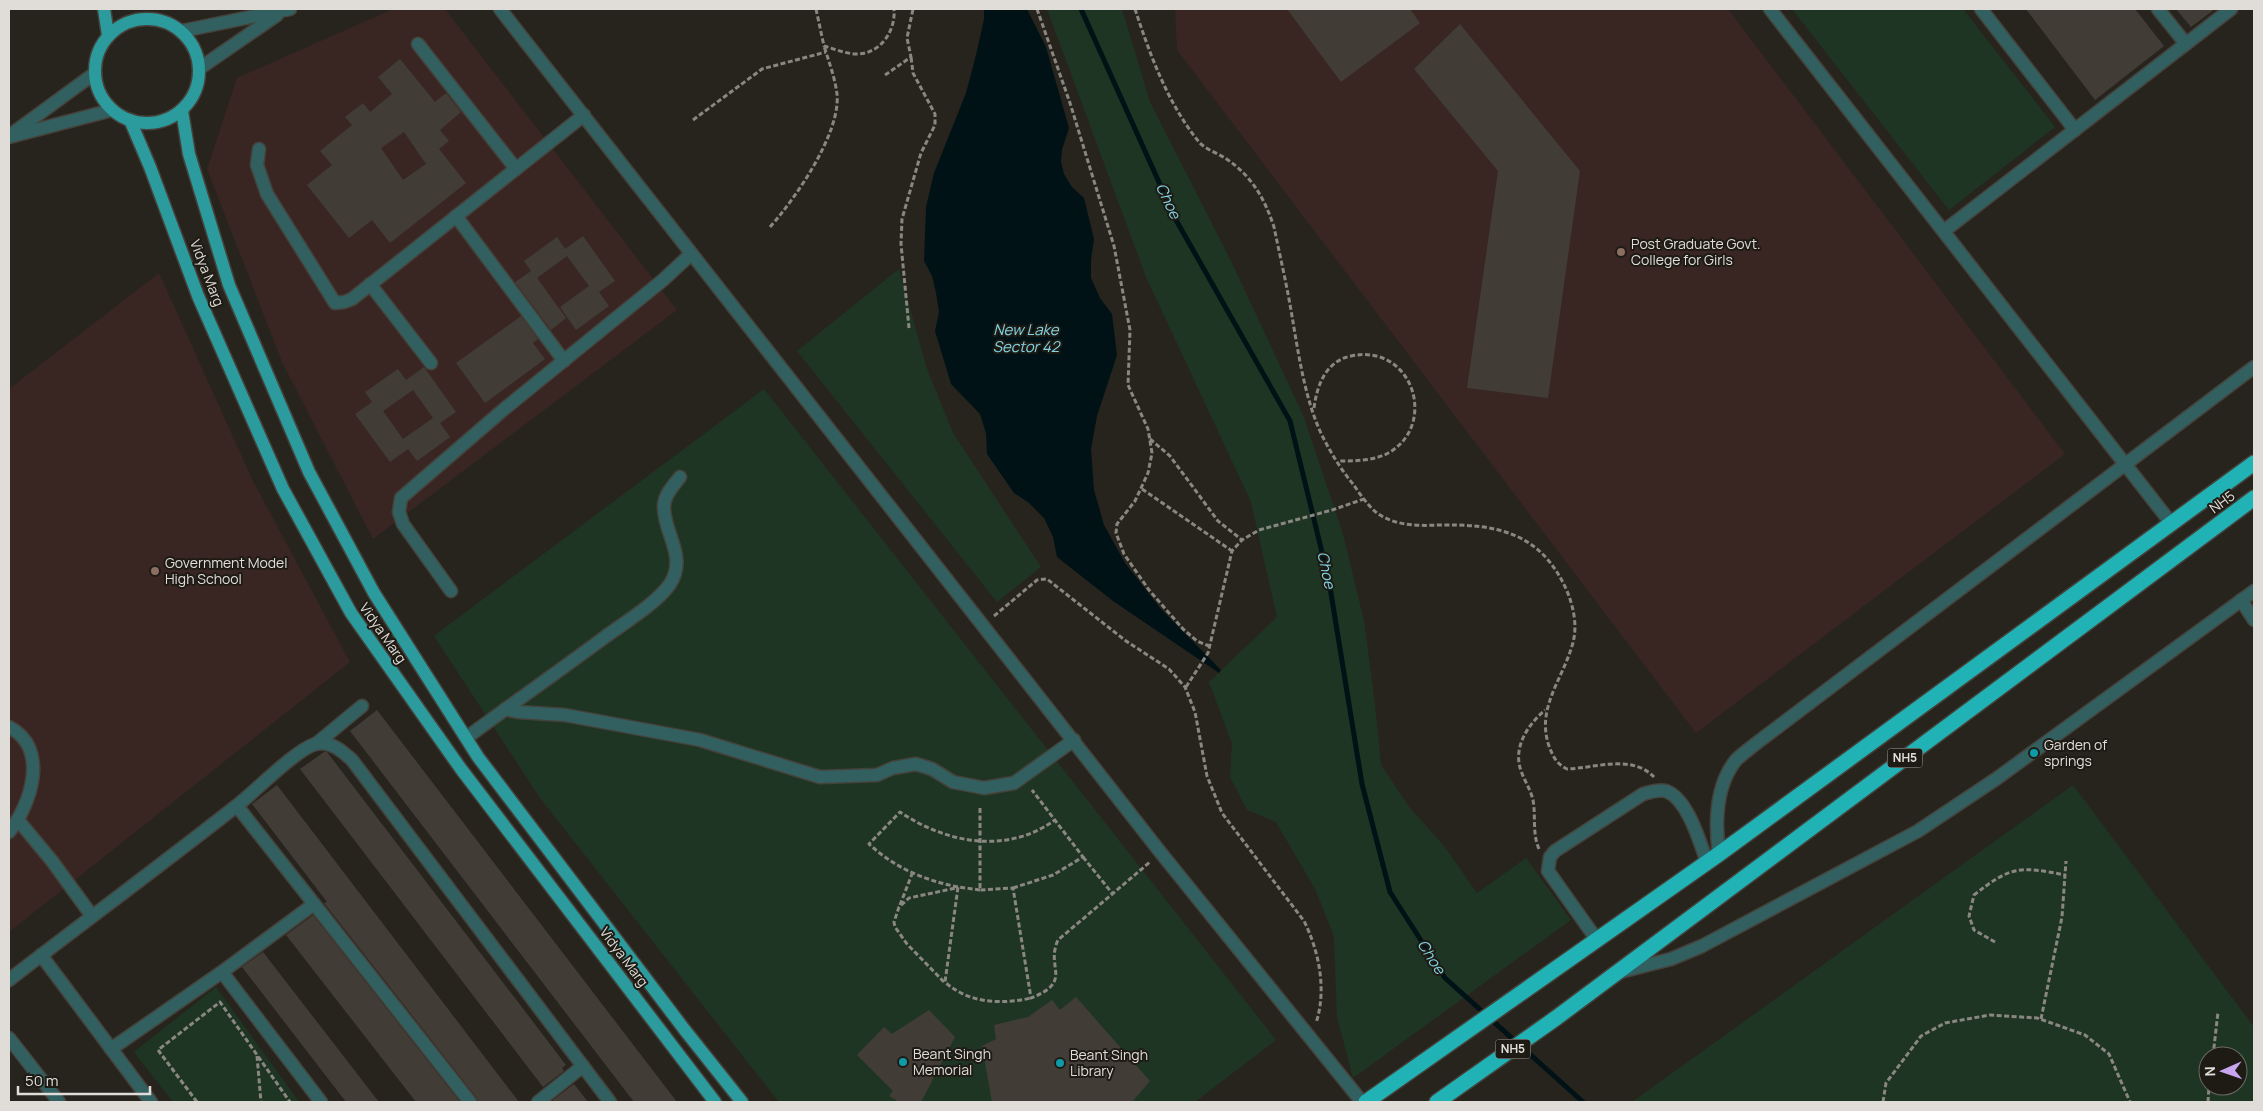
<svg xmlns="http://www.w3.org/2000/svg" width="2263" height="1111" viewBox="0 0 2263 1111" font-family="Manrope,sans-serif">
<style>
.education{fill:#392622}
.green{fill:#1f3523;fill-rule:evenodd}
.water{fill:#001216}
.lines{fill:none;stroke-linecap:round;stroke-linejoin:round}
.stream{stroke:#001216;stroke-width:5}
.building{fill:#413d36;fill-rule:evenodd}
.minor-casing{stroke:#45423b;stroke-width:15}
.major-casing{stroke:#45423b;stroke-width:15}
.highway-casing{stroke:#45423b;stroke-width:18}
.path{stroke:#8a8781;stroke-width:3;stroke-dasharray:5 2.5;stroke-linecap:butt}
.minor{stroke:#326061;stroke-width:12}
.major{stroke:#2c9b9d;stroke-width:12}
.highway{stroke:#21b2b5;stroke-width:15}
.education-dot{fill:#8d6e63;stroke:#1e1b14;stroke-width:2}
.culture-dot{fill:#0f9aa8;stroke:#1e1b14;stroke-width:2}
.labels{text-anchor:middle;stroke-width:4;stroke-linejoin:round;paint-order:stroke}
.shield{fill:#1e1b14;stroke:#a6a39e;stroke-width:1}
.shield-label{font-size:12px;font-weight:bold;fill:#e0ddd9}
.poi-label{font-size:14px;fill:#e0ddd9;stroke:#1e1b14;text-anchor:start}
.street-label{font-size:14px;fill:#e0ddd9;stroke:#1e1b14}
.water-label{font-size:15px;font-style:italic;fill:#82d4e4;stroke:#1e1b14}
</style>
<rect width="100%" height="100%" fill="#27241d"/>
<!-- education -->
<g class="education">
<polygon points="393,9 445,9 677,310 373,539 282,362 207,169 237,78"/>
<polygon points="1175,9 1728,9 2065,454 1696,733 1177,50"/>
<polygon points="159,273 253,481 350,662 9,932 9,389"/>
</g>
<!-- green -->
<g class="green">
<polygon points="1047,9 1122,9 1150,102 1231,261 1303,415 1343,534 1364,621 1375,704 1381,765 1410,808 1444,846 1477,893 1526,858 1571,920 1353,1078 1337,1017 1334,936 1315,889 1276,822 1247,810 1230,777 1232,744 1209,682 1277,617 1251,502 1146,277"/>
<polygon points="1792,9 1963,9 2055,127 1949,210"/>
<polygon points="899,269 927,369 953,433 1041,567 997,602 797,351"/>
<polygon points="764,389 1276,1040 1195,1102 779,1102 540,798 434,636"/>
<path d="M2073 785 2254 1027V1102H1632ZM2208 1056H2238V1086H2208Z"/>
<polygon points="216,987 299,1102 173,1102 134,1052"/>
</g>
<!-- water -->
<polygon class="water" points="984,9 1027,9 1046,47 1069,128 1062,150 1061,162 1064,174 1072,187 1084,198 1094,239 1091,260 1091,278 1100,298 1112,314 1117,355 1097,416 1091,449 1094,490 1104,525 1125,563 1161,609 1221,670 1219,673 1113,601 1057,557 1053,537 1044,518 1029,503 1014,493 987,454 986,433 980,414 951,384 935,331 939,312 936,293 932,276 924,261 926,207 934,173 966,93 976,55 984,19"/>
<g class="lines">
<!-- stream -->
<polyline class="stream" points="1081,9 1176,220 1290,421 1329,581 1362,784 1390,892 1445,978 1583,1102"/>
</g>
<!-- building -->
<g class="building">
<polygon points="1287,9 1410,9 1420,23 1341,82"/>
<polygon points="2026,9 2135,9 2164,46 2095,100"/>
<polygon points="2176,9 2215,9 2191,27"/>
<polygon points="1460,24 1580,171 1548,398 1467,388 1498,171 1414,69"/>
<path d="M400 59 435 102 446 93 461 112 440 130 449 141 439 149 466 183 390 243 372 220 349 238 307 185 332 165 320 151 352 125 345 117 363 103 370 112 392 94 378 77ZM404 132 426 164 403 180 381 148Z"/>
<polygon points="583,236 615,281 599,292 609,306 576,330 560,307 589,286 567,256 537,278 566,318 551,330 515,282 531,271 524,261 557,237 565,249"/>
<polygon points="521,316 538,339 533,343 545,359 485,403 456,363"/>
<path d="M424 367 456 412 440 423 450 437 417 461 408 449 390 462 355 414 372 402 365 392 398 369 406 380ZM413 390 433 418 403 439 383 411Z"/>
<polygon points="377,710 677,1102 634,1102 350,731"/>
<polygon points="324,752 327,752 566,1065 562,1068 564,1071 543,1087 300,769"/>
<polygon points="277,785 519,1102 478,1102 476,1097 324,903 327,902 252,804"/>
<polygon points="313,915 460,1102 416,1102 286,935"/>
<polygon points="263,952 379,1102 346,1102 242,967"/>
<polygon points="1076,997 1150,1081 1132,1102 992,1102 982,1046 996,1039 994,1025 1028,1017 1052,1000 1060,1010"/>
<polygon points="929,1010 955,1037 921,1102 899,1102 889,1096 893,1091 857,1055 884,1027 892,1034"/>
<polygon points="574,1084 588,1102 554,1102 553,1100"/>
</g>
<g class="lines">
<!-- minor casing -->
<g class="minor-casing">
<g id="minor">
<polyline points="500,9 1161,853 1362,1102"/>
<polyline points="1770,9 2171,523"/>
<polyline points="1981,9 2075,130"/>
<polyline points="2158,9 2186,44"/>
<polyline points="182,31 290,9"/>
<polyline points="418,44 516,169"/>
<polyline points="200,68 277,15"/>
<polyline points="13,133 95,73"/>
<polyline points="9,137 112,110"/>
<polyline points="259,149 257,165 267,194 335,303 344,302 352,299 584,115"/>
<polyline points="456,216 564,361"/>
<polyline points="1944,231 2231,9"/>
<polyline points="370,284 431,363"/>
<polyline points="451,591 403,524 399,512 401,498 503,410 663,280 691,254"/>
<polyline points="2241,600 2254,620"/>
<polyline points="505,709 518,712 565,715 700,740 820,777 877,775 893,768 916,764 932,769 953,782 984,788 1014,783 1074,740"/>
<path d="M9 727C50 748 31 805 9 832"/>
<path d="M466 738C512 704 559 671 605 637 624 623 657 603 670 584 688 556 663 533 664 506 664 495 674 485 680 477"/>
<polyline points="316,744 362,706"/>
<polyline points="237,806 470,1102"/>
<polyline points="18,820 52,861 92,916"/>
<path d="M1719 854C1715 823 1715 786 1736 760 1741 755 1748 750 1754 745L2254 367"/>
<polyline points="314,904 222,972 321,1102"/>
<path d="M1597 940 1548 871 1550 857 1555 851 1643 794C1650 792 1658 789 1666 791 1688 799 1700 843 1707 862"/>
<polyline points="41,955 151,1102"/>
<polyline points="1620,972 1671,959 1702,946 1918,831 1996,779 2254,591"/>
<path d="M9 980C84 922 160 866 235 807 255 792 294 751 315 744 330 740 342 751 352 760L610 1102"/>
<polyline points="9,1038 59,1102"/>
<polyline points="111,1049 222,972"/>
<polyline points="538,1102 583,1066"/>
</g>
</g>
<!-- major casing -->
<g class="major-casing">
<g id="major">
<polyline points="104,9 108,35"/>
<circle cx="147" cy="71" r="52"/>
<polyline points="182,111 189,154 229,285 309,472 374,593 478,757 684,1029 742,1102"/>
<polyline points="130,120 150,167 198,296 283,489 351,613 461,769 715,1102"/>
</g>
</g>
<!-- highway casing -->
<g class="highway-casing">
<g id="highway">
<polyline points="1366,1102 1719,854 2254,463"/>
<polyline points="1437,1102 1556,1018 2254,498"/>
</g>
</g>
<!-- path -->
<g class="path">
<path d="M816 9 824 46C834 49 844 53 855 54 880 55 896 31 894 9"/>
<polyline points="1037,9 1070,103 1114,246 1130,330 1128,385 1148,429 1152,453 1148,473 1135,501 1117,524 1116,533 1124,554 1149,590 1183,629 1197,641 1209,646"/>
<path d="M1135 9C1150 55 1168 104 1199 142 1205 149 1217 153 1225 158 1251 175 1264 197 1274 227 1280 256 1287 286 1292 316 1299 357 1306 407 1326 443 1334 458 1343 472 1353 484 1360 494 1368 506 1377 513 1395 526 1418 526 1439 525 1497 524 1541 532 1567 591 1574 608 1578 628 1572 646 1562 680 1536 709 1549 746 1553 757 1557 764 1567 769 1595 768 1632 754 1654 777"/>
<polyline points="885,75 911,57 907,38 913,9"/>
<polyline points="693,120 762,69 826,52"/>
<path d="M770 227C795 199 841 133 837 94 835 78 829 62 824 46"/>
<polyline points="909,328 901,244 902,219 921,153 935,125 935,114 913,73 911,57"/>
<path d="M1314 408C1317 385 1326 361 1351 356 1412 343 1438 423 1390 452 1375 461 1355 461 1338 461"/>
<polyline points="1150,439 1170,456 1218,521 1242,540"/>
<polyline points="1142,489 1232,551"/>
<path d="M994 616 1037 580 1047 579 1126 641 1169 669 1185 687 1195 712 1207 776 1222 813 1304 921C1319 951 1327 990 1316 1023"/>
<polyline points="1186,687 1208,653 1232,551 1242,540 1259,530 1332,510 1364,499"/>
<path d="M980 808V890L1013 888 1031 998C1074 981 1045 968 1058 940L1150 862"/>
<path d="M1539 849C1532 833 1536 816 1533 800 1530 787 1521 776 1519 763 1516 742 1530 723 1545 710"/>
<polyline points="1083,857 1112,893"/>
<path d="M958 887C924 880 895 868 869 844L900 812C946 843 1006 855 1055 820"/>
<polyline points="1013,888 1053,875 1083,857 1032,790"/>
<path d="M980 890 958 887 945 982C968 1003 1001 1005 1031 998"/>
<polyline points="900,905 912,874"/>
<path d="M1995 942 1974 930 1969 916 1974 895C2011 866 2019 866 2065 875"/>
<polyline points="944,982 907,944 895,927 894,922 899,907 909,898 956,888"/>
<polyline points="2041,1019 2062,917 2066,861"/>
<polyline points="257,1056 261,1102"/>
<polyline points="2213,1056 2218,1012"/>
<polyline points="197,1102 158,1050 220,1002 290,1102"/>
<polyline points="1883,1102 1886,1083 1921,1036 1945,1023 1990,1015 2037,1018 2085,1035 2109,1054 2130,1102"/>
<polyline points="2208,1102 2209,1086"/>
</g>
<!-- minor -->
<use href="#minor" class="minor"/>
<!-- major -->
<use href="#major" class="major"/>
<!-- highway -->
<use href="#highway" class="highway"/>
</g>
<!-- markers -->
<g class="education-dot">
<circle cx="1621" cy="252" r="5"/>
<circle cx="155" cy="571" r="5"/>
</g>
<g class="culture-dot">
<circle cx="2034" cy="753" r="5"/>
<circle cx="903" cy="1062" r="5"/>
<circle cx="1060" cy="1063" r="5"/>
</g>
<g class="labels">
<!-- shield labels -->
<g class="shield">
<rect x="1887.5" y="748.5" width="35" height="19" rx="4"/>
<rect x="1495.5" y="1039.5" width="35" height="19" rx="4"/>
</g>
<g class="shield-label">
<text x="1905" y="762">NH5</text>
<text x="1513" y="1053">NH5</text>
</g>
<!-- poi labels -->
<g class="poi-label">
<text x="1631" y="249">Post Graduate Govt.<tspan x="1631" dy="16">College for Girls</tspan></text>
<text x="165" y="568">Government Model<tspan x="165" dy="16">High School</tspan></text>
<text x="2044" y="750">Garden of<tspan x="2044" dy="16">springs</tspan></text>
<text x="913" y="1059">Beant Singh<tspan x="913" dy="16">Memorial</tspan></text>
<text x="1070" y="1060">Beant Singh<tspan x="1070" dy="16">Library</tspan></text>
</g>
<!-- street labels -->
<g class="street-label">
<text transform="translate(207 273) rotate(69)" y="5">Vidya Marg</text>
<text transform="translate(2222 502) rotate(-36)" y="5">NH5</text>
<text transform="translate(383 633) rotate(55)" y="5">Vidya Marg</text>
<text transform="translate(624 957) rotate(53)" y="5">Vidya Marg</text>
</g>
<!-- water labels -->
<g class="water-label">
<text transform="translate(1168 201) rotate(65)" y="5">Choe</text>
<text x="1026" y="335">New Lake<tspan x="1026" dy="17">Sector 42</tspan></text>
<text transform="translate(1326 570) rotate(78)" y="5">Choe</text>
<text transform="translate(1431 957) rotate(57)" y="5">Choe</text>
</g>
</g>
<!-- border -->
<rect width="2263" height="1111" fill="none" stroke="#e0ddd9" stroke-width="20"/>
<!-- north arrow -->
<g transform="translate(2223 1071) rotate(268)"><circle r="24" fill="#1e1b14" stroke="#6c6963"/>
<path d="M0-4L9 19L0 12L-9 19Z" fill="#c7a6ef"/>
<text y="-8" font-size="14" font-weight="bold" text-anchor="middle" fill="#e0ddd9">N</text>
</g>
<!-- scale -->
<path d="M18 1086v8h132v-8" fill="none" stroke="#e0ddd9" stroke-width="2.5"/>
<text x="25" y="1086" font-size="15" fill="#e0ddd9" stroke="#1e1b14" stroke-width="4" paint-order="stroke">50 m</text>
</svg>
